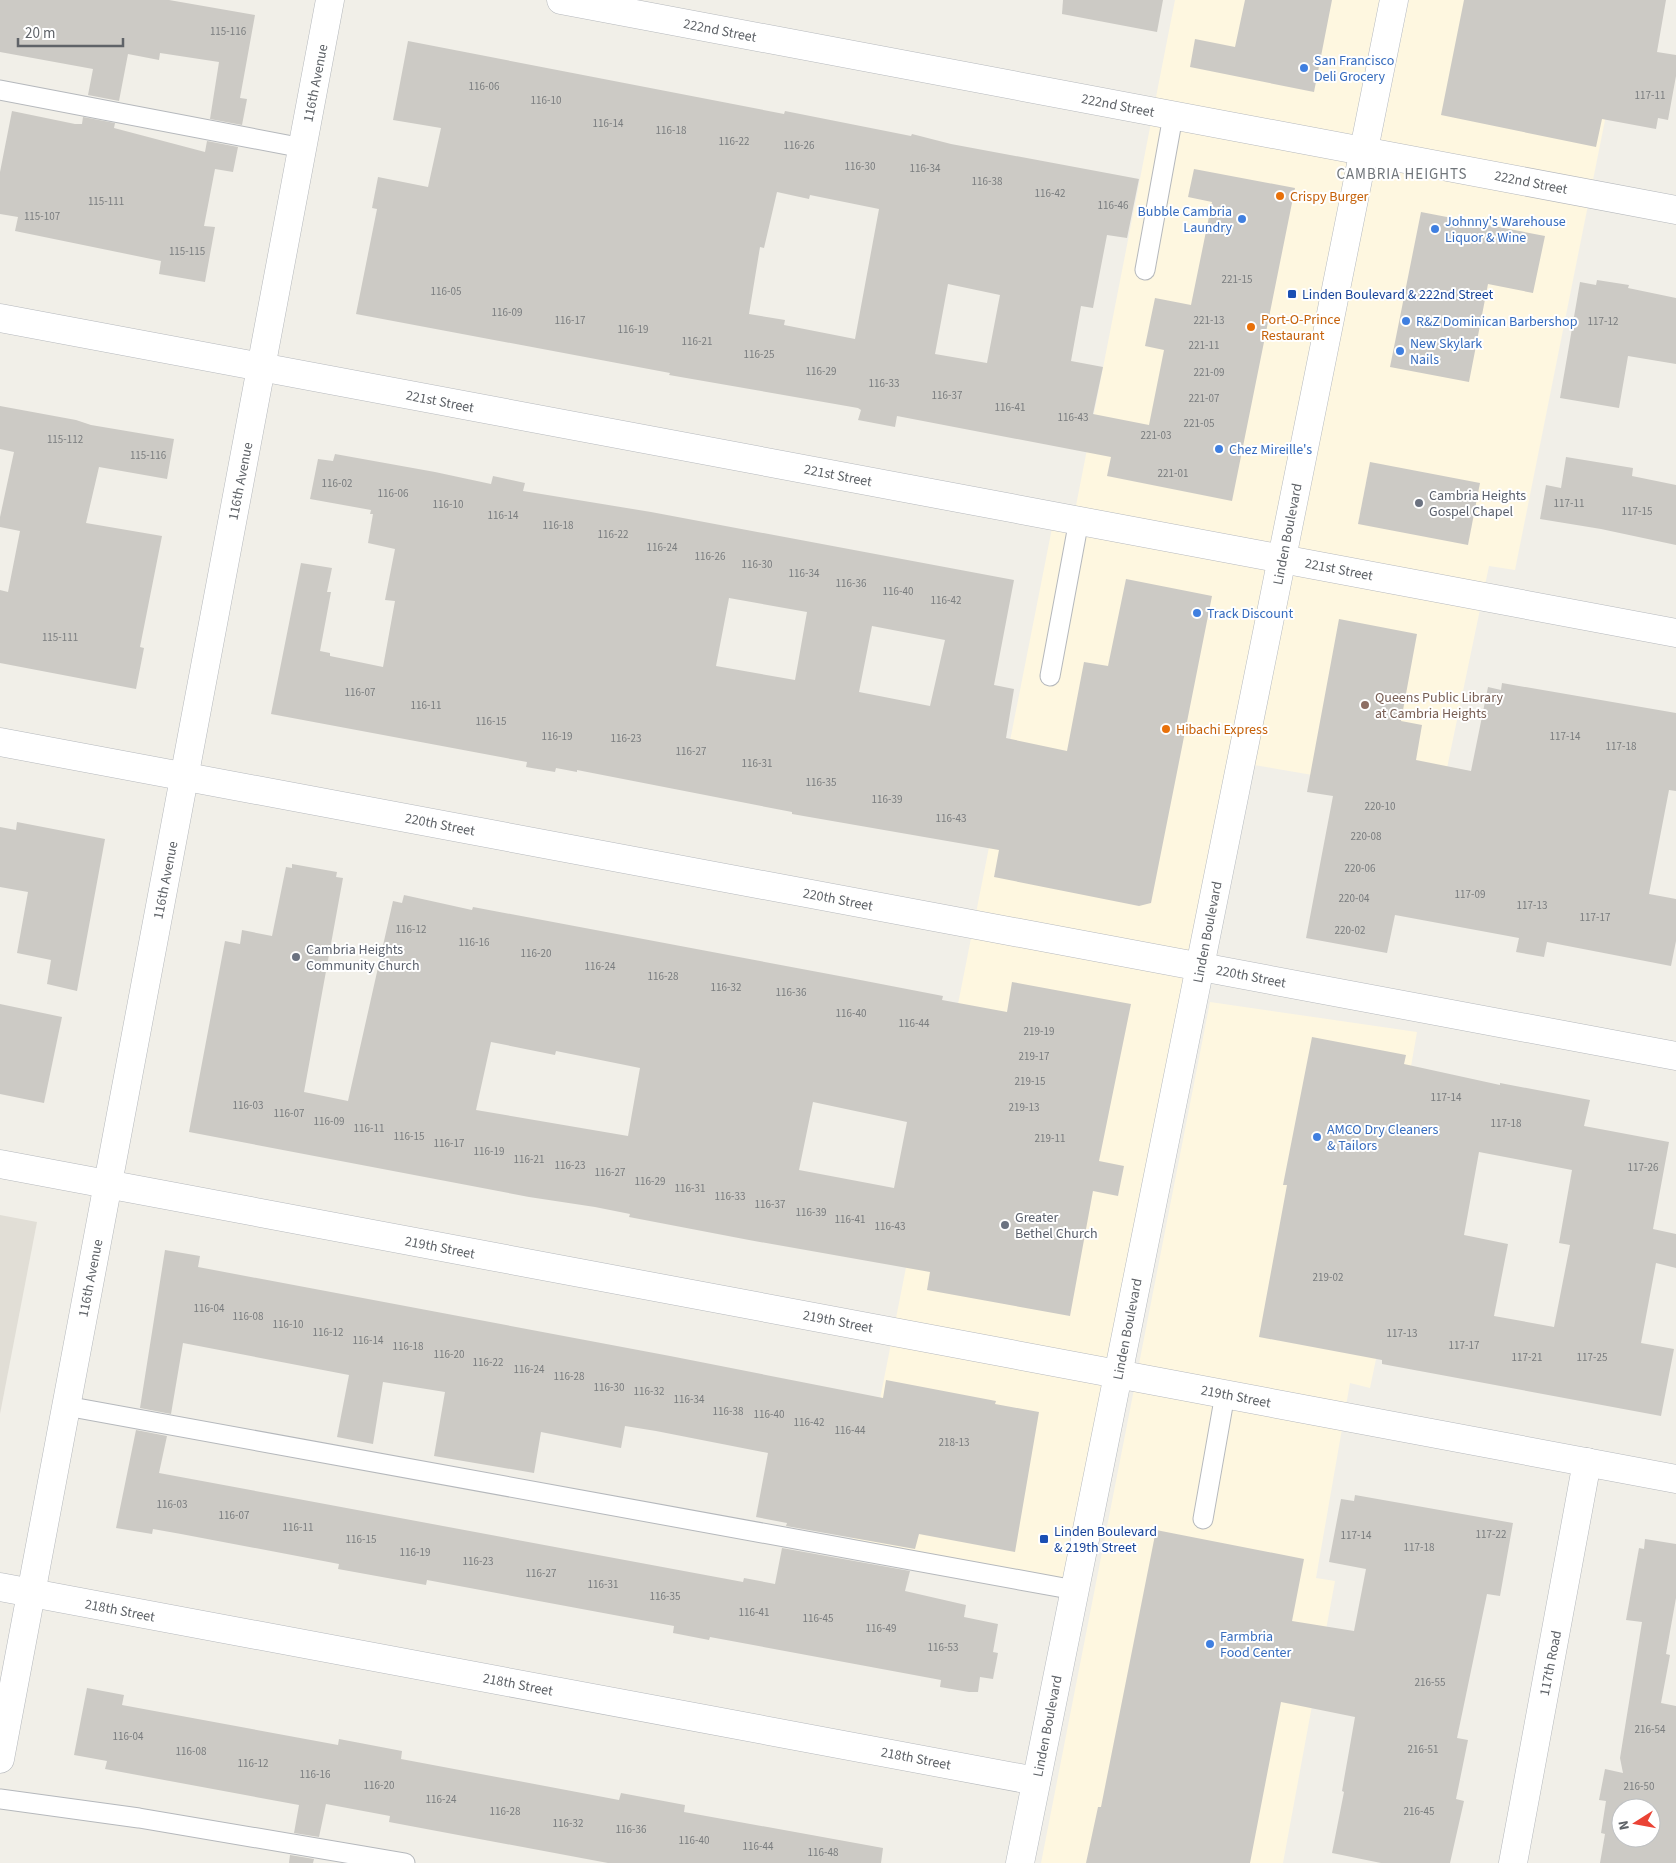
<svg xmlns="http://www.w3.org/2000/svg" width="1676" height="1863" viewBox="0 0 1676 1863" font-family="'Source Sans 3',sans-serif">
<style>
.commercial{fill:#fef7e0}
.education{fill:#e1ded6}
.building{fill:#cccac5;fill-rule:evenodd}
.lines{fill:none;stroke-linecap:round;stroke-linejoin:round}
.service-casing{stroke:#b5b8bc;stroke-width:21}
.minor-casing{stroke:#b5b8bc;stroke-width:29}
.secondary-casing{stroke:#b6babf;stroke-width:29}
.service{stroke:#fff;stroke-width:19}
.minor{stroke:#fff;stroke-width:28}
.secondary{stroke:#fff;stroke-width:28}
.shop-dot{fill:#3f7fe0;stroke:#fff;stroke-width:2}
.food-dot{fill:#e8710a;stroke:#fff;stroke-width:2}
.transit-dot{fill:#1a4fb4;stroke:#fff;stroke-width:2}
.worship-dot{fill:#6b7280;stroke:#fff;stroke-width:2}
.education-dot{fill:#8d6e63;stroke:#fff;stroke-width:2}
.labels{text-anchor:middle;stroke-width:4;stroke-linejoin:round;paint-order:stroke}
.number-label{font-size:11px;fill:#7a7d7f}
.street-label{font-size:14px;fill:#5f6368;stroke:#fff}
.shop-label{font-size:14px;fill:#366cbe;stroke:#fff;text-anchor:start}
.food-label{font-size:14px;fill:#c56008;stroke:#fff;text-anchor:start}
.transit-label{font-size:14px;fill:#164399;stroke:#fff;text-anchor:start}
.worship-label{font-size:14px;fill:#5b616d;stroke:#fff;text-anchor:start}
.education-label{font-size:14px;fill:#785e54;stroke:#fff;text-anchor:start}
.neighbourhood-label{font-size:15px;letter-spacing:1px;fill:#70757a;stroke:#fff}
</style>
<rect width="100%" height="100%" fill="#f1efe8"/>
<!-- commercial -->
<g class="commercial">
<polygon points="1175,0 1390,0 1071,1586 851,1546 1053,523 1072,526"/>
<polygon points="1409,0 1629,0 1515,570 1489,566 1441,797 1254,765"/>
<polygon points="1210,1002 1417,1032 1386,1209 1406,1215 1370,1388 1350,1383 1316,1578 1335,1581 1283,1863 1041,1863"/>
</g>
<!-- education -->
<polygon class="education" points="0,1215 37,1222 0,1414"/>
<!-- building -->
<g class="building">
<polygon points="0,0 169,0 255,15 240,98 247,99 242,125 210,119 219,62 160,53 159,60 128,54 119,101 88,95 93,69 0,52"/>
<polygon points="1063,0 1163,0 1157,32 1062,14"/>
<polygon points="1245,0 1332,0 1314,92 1190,67 1195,39 1235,47"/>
<polygon points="1464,0 1666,0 1657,52 1676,55 1676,76 1668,120 1658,118 1656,129 1602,119 1596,147 1441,115"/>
<path d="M408 41 784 114 785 111 911 136 912 134 951 144 1139 179 1127 238 1107 235 1093 308 1081 306 1071 361 1103 367 1093 414 1149 425 1164 350 1145 346 1155 298 1191 305 1212 202 1188 197 1194 169 1295 188 1232 501 1107 476 1111 457 897 416 895 427 858 420 861 410 858 408 669 375 670 373 356 314 377 209 372 208 378 177 428 187 441 128 393 120ZM777 192 809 199 810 195 879 209 855 339 784 325 785 320 749 314 760 247 764 248ZM948 284 1000 295 987 363 935 354Z"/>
<polygon points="12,111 75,124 82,124 83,117 115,123 114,128 205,152 207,141 238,147 233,172 215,169 204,226 215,227 205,282 159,274 161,261 15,231 18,217 0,214 0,172"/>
<polygon points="1421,212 1545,236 1533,293 1488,284 1469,382 1390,367"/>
<polygon points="1597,280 1629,285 1628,288 1676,298 1676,364 1628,356 1619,408 1560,398 1580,282 1596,285"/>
<polygon points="0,406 76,420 91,425 174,439 167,479 99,467 86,523 162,536 140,647 144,648 136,689 0,663 0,590 8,592 20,531 0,527 0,517 14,452 0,449"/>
<path d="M335 454 435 472 491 484 493 476 525 483 523 491 651 512 1014 580 994 685 1014 689 1006 738 1067 751 1084 662 1108 666 1126 579 1212 596 1151 903 1139 906 994 877 999 850 792 814V812L577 770V772L556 768 555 772 526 767 527 762 271 714 301 563 332 568 327 592H331L320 651 330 653V656L383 667 395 601 385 600 395 549 368 543 373 514H370L371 510 310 499 318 459 333 461ZM729 598 807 612 795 680 716 666ZM872 626 945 640 930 706 859 692Z"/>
<polygon points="1566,457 1633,468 1632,476 1676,485 1676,545 1601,529 1540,519 1546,485 1561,488"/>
<polygon points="1370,462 1480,483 1468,545 1358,524"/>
<polygon points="1339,619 1417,634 1401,721 1422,725 1416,760 1471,771 1488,687 1501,690 1502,683 1676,713 1676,791 1669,790 1649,894 1676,899 1676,941 1671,966 1547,942 1544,957 1516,952 1519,938 1395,915 1387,953 1306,938 1333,796 1307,792"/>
<polygon points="17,822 105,839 77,991 47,984 51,960 17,953 28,892 0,887 0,827 16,830"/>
<path d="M292 864 337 872 336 877 343 878 304 1092 348 1101 393 901 402 903 404 895 472 910 473 907 850 978 943 996 942 1000 1007 1012 1012 982 1131 1004 1099 1161 1124 1166 1118 1196 1093 1191 1070 1316 927 1290 930 1272 749 1240 629 1217 630 1214 595 1207 529 1197 189 1132 225 941 240 944 242 930 272 936 286 867 292 868ZM491 1042 555 1055 556 1051 640 1068 628 1136 476 1110ZM813 1102 907 1122 894 1188 799 1170Z"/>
<polygon points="0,1004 62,1017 44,1103 0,1094"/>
<path d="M1312 1037 1406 1055 1404 1064 1500 1085V1083L1590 1100 1584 1126 1669 1142 1653 1229 1676 1234V1268L1656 1263 1641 1343 1674 1349 1661 1416 1382 1364V1360L1259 1337 1287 1185H1283ZM1479 1152 1572 1170 1559 1243 1570 1245 1554 1327 1494 1316 1508 1244 1464 1235Z"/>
<polygon points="165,1250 200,1256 198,1267 670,1356 883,1398 886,1380 996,1401 995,1404 1039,1412 1015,1552 919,1534 915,1549 786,1526 787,1523 756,1517 768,1453 656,1431 625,1426 621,1448 541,1432 534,1473 434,1456 445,1392 383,1382 373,1444 337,1437 349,1375 183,1343 171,1414 140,1408"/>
<polygon points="136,1430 167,1436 159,1473 743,1582 744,1578 775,1584 782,1548 910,1571 905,1591 966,1605 964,1617 998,1624 993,1652 998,1653 993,1679 980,1677 978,1692 969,1692 940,1687 941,1680 710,1637 709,1640 673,1633 674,1626 614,1615 427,1580 426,1585 338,1569 339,1564 181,1534 153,1529 152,1534 116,1528"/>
<polygon points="1355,1495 1513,1523 1500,1596 1487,1594 1457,1738 1468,1740 1456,1799 1464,1801 1450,1863 1381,1863 1332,1853 1344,1792 1342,1791 1355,1717 1281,1702 1250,1863 1086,1863 1098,1807 1101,1807 1156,1530 1304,1559 1292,1621 1354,1631 1366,1569 1329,1562 1341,1499 1354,1501"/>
<path d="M1645 1539 1676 1544V1598L1666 1654 1670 1655 1661 1703 1676 1706V1863H1600L1605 1834 1601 1833 1606 1801 1599 1800 1605 1769 1623 1773 1620 1758 1642 1622 1626 1620 1639 1548 1644 1549ZM1621 1808H1651V1838H1621Z"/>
<polygon points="87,1688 124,1695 122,1705 338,1745 339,1739 402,1751 401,1759 619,1800 621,1793 685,1805 684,1812 883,1848 881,1863 608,1863 389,1822 390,1816 326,1804 319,1837 294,1833 299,1805 105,1769 107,1761 74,1755"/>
<polygon points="290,1855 314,1859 313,1863 289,1863"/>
</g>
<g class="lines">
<!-- service casing -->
<g class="service-casing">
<g id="service">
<polyline points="0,90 303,148"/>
<polyline points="1145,270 1173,116"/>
<polyline points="1050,676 1079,520"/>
<polyline points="66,1406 1075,1590"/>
<polyline points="1203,1519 1225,1394"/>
<polyline points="0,1799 139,1818 405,1863"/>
</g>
</g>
<!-- minor casing -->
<g class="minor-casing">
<g id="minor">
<polyline points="561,0 1676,210"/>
<polyline points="0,318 1676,633"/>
<polyline points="0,742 1676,1056"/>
<polyline points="0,1164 1676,1479"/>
<polyline points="0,1587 1036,1781"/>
<polyline points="0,1759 330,0"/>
<polyline points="1513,1863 1587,1462"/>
</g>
</g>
<!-- secondary casing -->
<g class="secondary-casing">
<polyline id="secondary" points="1020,1863 1394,0"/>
</g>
<!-- service -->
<use href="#service" class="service"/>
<!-- minor -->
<use href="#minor" class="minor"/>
<!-- secondary -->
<use href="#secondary" class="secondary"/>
</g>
<!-- markers -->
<g class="shop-dot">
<circle cx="1304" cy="68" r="5"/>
<circle cx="1242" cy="219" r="5"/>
<circle cx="1435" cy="229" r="5"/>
<circle cx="1406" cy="321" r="5"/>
<circle cx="1400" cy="351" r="5"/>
<circle cx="1219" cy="449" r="5"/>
<circle cx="1197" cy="613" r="5"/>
<circle cx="1317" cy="1137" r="5"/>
<circle cx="1210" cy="1644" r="5"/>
</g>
<g class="food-dot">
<circle cx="1280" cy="196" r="5"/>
<circle cx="1251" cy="327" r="5"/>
<circle cx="1166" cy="729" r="5"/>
</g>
<g class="transit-dot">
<rect x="1287" y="289" width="10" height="10" rx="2.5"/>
<rect x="1039" y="1534" width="10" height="10" rx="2.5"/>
</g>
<g class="worship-dot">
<circle cx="1419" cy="503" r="5"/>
<circle cx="296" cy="957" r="5"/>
<circle cx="1005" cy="1225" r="5"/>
</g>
<circle class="education-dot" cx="1365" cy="705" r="5"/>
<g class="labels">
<!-- number labels -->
<g class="number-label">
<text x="228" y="35">115-116</text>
<text x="484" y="90">116-06</text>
<text x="1650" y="99">117-11</text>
<text x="546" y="104">116-10</text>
<text x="608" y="127">116-14</text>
<text x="671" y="134">116-18</text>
<text x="734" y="145">116-22</text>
<text x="799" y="149">116-26</text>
<text x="860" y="170">116-30</text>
<text x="925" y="172">116-34</text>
<text x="987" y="185">116-38</text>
<text x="1050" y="197">116-42</text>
<text x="106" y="205">115-111</text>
<text x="1113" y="209">116-46</text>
<text x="42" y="220">115-107</text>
<text x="187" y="255">115-115</text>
<text x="1237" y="283">221-15</text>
<text x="446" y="295">116-05</text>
<text x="507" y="316">116-09</text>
<text x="570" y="324">116-17</text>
<text x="1209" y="324">221-13</text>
<text x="1603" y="325">117-12</text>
<text x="633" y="333">116-19</text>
<text x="697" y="345">116-21</text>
<text x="1204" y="349">221-11</text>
<text x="759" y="358">116-25</text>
<text x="821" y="375">116-29</text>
<text x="1209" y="376">221-09</text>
<text x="884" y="387">116-33</text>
<text x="947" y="399">116-37</text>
<text x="1204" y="402">221-07</text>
<text x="1010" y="411">116-41</text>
<text x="1073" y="421">116-43</text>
<text x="1199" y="427">221-05</text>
<text x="1156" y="439">221-03</text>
<text x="65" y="443">115-112</text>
<text x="148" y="459">115-116</text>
<text x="1173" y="477">221-01</text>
<text x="337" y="487">116-02</text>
<text x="393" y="497">116-06</text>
<text x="1569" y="507">117-11</text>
<text x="448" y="508">116-10</text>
<text x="1637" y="515">117-15</text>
<text x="503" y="519">116-14</text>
<text x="558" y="529">116-18</text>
<text x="613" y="538">116-22</text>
<text x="662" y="551">116-24</text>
<text x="710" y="560">116-26</text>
<text x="757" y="568">116-30</text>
<text x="804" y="577">116-34</text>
<text x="851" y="587">116-36</text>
<text x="898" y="595">116-40</text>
<text x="946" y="604">116-42</text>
<text x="60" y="641">115-111</text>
<text x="360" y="696">116-07</text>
<text x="426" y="709">116-11</text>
<text x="491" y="725">116-15</text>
<text x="557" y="740">116-19</text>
<text x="1565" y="740">117-14</text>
<text x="626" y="742">116-23</text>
<text x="1621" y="750">117-18</text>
<text x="691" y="755">116-27</text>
<text x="757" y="767">116-31</text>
<text x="821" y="786">116-35</text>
<text x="887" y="803">116-39</text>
<text x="1380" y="810">220-10</text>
<text x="951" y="822">116-43</text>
<text x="1366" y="840">220-08</text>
<text x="1360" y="872">220-06</text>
<text x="1470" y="898">117-09</text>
<text x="1354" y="902">220-04</text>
<text x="1532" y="909">117-13</text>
<text x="1595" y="921">117-17</text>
<text x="411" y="933">116-12</text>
<text x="1350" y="934">220-02</text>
<text x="474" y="946">116-16</text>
<text x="536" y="957">116-20</text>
<text x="600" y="970">116-24</text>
<text x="663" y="980">116-28</text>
<text x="726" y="991">116-32</text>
<text x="791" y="996">116-36</text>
<text x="851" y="1017">116-40</text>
<text x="914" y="1027">116-44</text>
<text x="1039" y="1035">219-19</text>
<text x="1034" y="1060">219-17</text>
<text x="1030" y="1085">219-15</text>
<text x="1446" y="1101">117-14</text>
<text x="248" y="1109">116-03</text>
<text x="1024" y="1111">219-13</text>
<text x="289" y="1117">116-07</text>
<text x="329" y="1125">116-09</text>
<text x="1506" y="1127">117-18</text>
<text x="369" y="1132">116-11</text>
<text x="409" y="1140">116-15</text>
<text x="1050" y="1142">219-11</text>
<text x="449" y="1147">116-17</text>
<text x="489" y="1155">116-19</text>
<text x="529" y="1163">116-21</text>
<text x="570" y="1169">116-23</text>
<text x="1643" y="1171">117-26</text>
<text x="610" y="1176">116-27</text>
<text x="650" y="1185">116-29</text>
<text x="690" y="1192">116-31</text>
<text x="730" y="1200">116-33</text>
<text x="770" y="1208">116-37</text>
<text x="811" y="1216">116-39</text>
<text x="850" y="1223">116-41</text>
<text x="890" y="1230">116-43</text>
<text x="1328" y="1281">219-02</text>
<text x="209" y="1312">116-04</text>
<text x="248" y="1320">116-08</text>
<text x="288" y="1328">116-10</text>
<text x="328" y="1336">116-12</text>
<text x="1402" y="1337">117-13</text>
<text x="368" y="1344">116-14</text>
<text x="1464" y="1349">117-17</text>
<text x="408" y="1350">116-18</text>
<text x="449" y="1358">116-20</text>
<text x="1527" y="1361">117-21</text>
<text x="1592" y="1361">117-25</text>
<text x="488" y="1366">116-22</text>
<text x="529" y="1373">116-24</text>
<text x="569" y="1380">116-28</text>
<text x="609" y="1391">116-30</text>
<text x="649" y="1395">116-32</text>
<text x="689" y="1403">116-34</text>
<text x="728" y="1415">116-38</text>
<text x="769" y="1418">116-40</text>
<text x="809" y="1426">116-42</text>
<text x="850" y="1434">116-44</text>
<text x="954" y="1446">218-13</text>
<text x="172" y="1508">116-03</text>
<text x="234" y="1519">116-07</text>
<text x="298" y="1531">116-11</text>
<text x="1491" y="1538">117-22</text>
<text x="1356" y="1539">117-14</text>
<text x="361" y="1543">116-15</text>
<text x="1419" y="1551">117-18</text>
<text x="415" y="1556">116-19</text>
<text x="478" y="1565">116-23</text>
<text x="541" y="1577">116-27</text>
<text x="603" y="1588">116-31</text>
<text x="665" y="1600">116-35</text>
<text x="754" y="1616">116-41</text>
<text x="818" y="1622">116-45</text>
<text x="881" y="1632">116-49</text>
<text x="943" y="1651">116-53</text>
<text x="1430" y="1686">216-55</text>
<text x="1650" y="1733">216-54</text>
<text x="128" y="1740">116-04</text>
<text x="1423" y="1753">216-51</text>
<text x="191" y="1755">116-08</text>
<text x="253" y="1767">116-12</text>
<text x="315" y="1778">116-16</text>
<text x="379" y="1789">116-20</text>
<text x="1639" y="1790">216-50</text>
<text x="441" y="1803">116-24</text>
<text x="505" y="1815">116-28</text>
<text x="1419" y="1815">216-45</text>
<text x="568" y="1827">116-32</text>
<text x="631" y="1833">116-36</text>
<text x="694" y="1844">116-40</text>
<text x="758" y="1850">116-44</text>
<text x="823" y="1856">116-48</text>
</g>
<!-- street labels -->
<g class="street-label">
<text transform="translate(720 30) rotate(11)" y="5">222nd Street</text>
<text transform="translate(315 83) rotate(-79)" y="5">116th Avenue</text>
<text transform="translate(1118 105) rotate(11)" y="5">222nd Street</text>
<text transform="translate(1531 182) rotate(11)" y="5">222nd Street</text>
<text transform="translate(440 401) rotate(11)" y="5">221st Street</text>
<text transform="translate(838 475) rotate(11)" y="5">221st Street</text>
<text transform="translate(240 481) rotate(-79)" y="5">116th Avenue</text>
<text transform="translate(1287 534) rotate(-79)" y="5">Linden Boulevard</text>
<text transform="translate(1339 569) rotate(11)" y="5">221st Street</text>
<text transform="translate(440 824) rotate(11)" y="5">220th Street</text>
<text transform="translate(165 880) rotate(-79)" y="5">116th Avenue</text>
<text transform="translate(838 899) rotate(11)" y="5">220th Street</text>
<text transform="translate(1207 932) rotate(-79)" y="5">Linden Boulevard</text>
<text transform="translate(1251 976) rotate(11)" y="5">220th Street</text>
<text transform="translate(440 1247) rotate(11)" y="5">219th Street</text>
<text transform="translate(90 1278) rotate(-79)" y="5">116th Avenue</text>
<text transform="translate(838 1321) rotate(11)" y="5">219th Street</text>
<text transform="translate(1127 1329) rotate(-79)" y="5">Linden Boulevard</text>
<text transform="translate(1236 1396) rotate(11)" y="5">219th Street</text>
<text transform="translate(120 1610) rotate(11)" y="5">218th Street</text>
<text transform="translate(1550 1663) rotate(-79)" y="5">117th Road</text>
<text transform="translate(518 1684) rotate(11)" y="5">218th Street</text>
<text transform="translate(1047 1726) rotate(-79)" y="5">Linden Boulevard</text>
<text transform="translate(916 1758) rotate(11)" y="5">218th Street</text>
</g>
<!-- shop labels -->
<g class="shop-label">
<text x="1314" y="65">San Francisco<tspan x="1314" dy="16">Deli Grocery</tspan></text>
<text x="1232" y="216" text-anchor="end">Bubble Cambria<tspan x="1232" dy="16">Laundry</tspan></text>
<text x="1445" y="226">Johnny's Warehouse<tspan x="1445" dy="16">Liquor &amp; Wine</tspan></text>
<text x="1416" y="326">R&amp;Z Dominican Barbershop</text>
<text x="1410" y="348">New Skylark<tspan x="1410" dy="16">Nails</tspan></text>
<text x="1229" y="454">Chez Mireille's</text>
<text x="1207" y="618">Track Discount</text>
<text x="1327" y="1134">AMCO Dry Cleaners<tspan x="1327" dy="16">&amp; Tailors</tspan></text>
<text x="1220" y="1641">Farmbria<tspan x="1220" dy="16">Food Center</tspan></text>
</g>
<!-- food labels -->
<g class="food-label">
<text x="1290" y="201">Crispy Burger</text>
<text x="1261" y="324">Port-O-Prince<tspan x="1261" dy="16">Restaurant</tspan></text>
<text x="1176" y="734">Hibachi Express</text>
</g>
<!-- transit labels -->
<g class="transit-label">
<text x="1302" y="299">Linden Boulevard &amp; 222nd Street</text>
<text x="1054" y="1536">Linden Boulevard<tspan x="1054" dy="16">&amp; 219th Street</tspan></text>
</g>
<!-- worship labels -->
<g class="worship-label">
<text x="1429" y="500">Cambria Heights<tspan x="1429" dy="16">Gospel Chapel</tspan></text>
<text x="306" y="954">Cambria Heights<tspan x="306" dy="16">Community Church</tspan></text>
<text x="1015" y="1222">Greater<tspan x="1015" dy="16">Bethel Church</tspan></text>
</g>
<!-- education labels -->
<g class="education-label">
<text x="1375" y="702">Queens Public Library<tspan x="1375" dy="16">at Cambria Heights</tspan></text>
</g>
<!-- neighbourhood labels -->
<g class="neighbourhood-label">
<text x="1402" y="179">CAMBRIA HEIGHTS</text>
</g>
</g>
<!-- north arrow -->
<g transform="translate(1636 1823) rotate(259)"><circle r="24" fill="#ffffff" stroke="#bfc1c3"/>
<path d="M0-4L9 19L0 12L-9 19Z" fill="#ea4335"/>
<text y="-8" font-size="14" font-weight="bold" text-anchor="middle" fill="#5f6368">N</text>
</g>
<!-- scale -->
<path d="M18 38v8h105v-8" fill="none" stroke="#5f6368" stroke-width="2.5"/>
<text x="25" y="38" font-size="15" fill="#5f6368" stroke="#ffffff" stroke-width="4" paint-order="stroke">20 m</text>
</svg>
